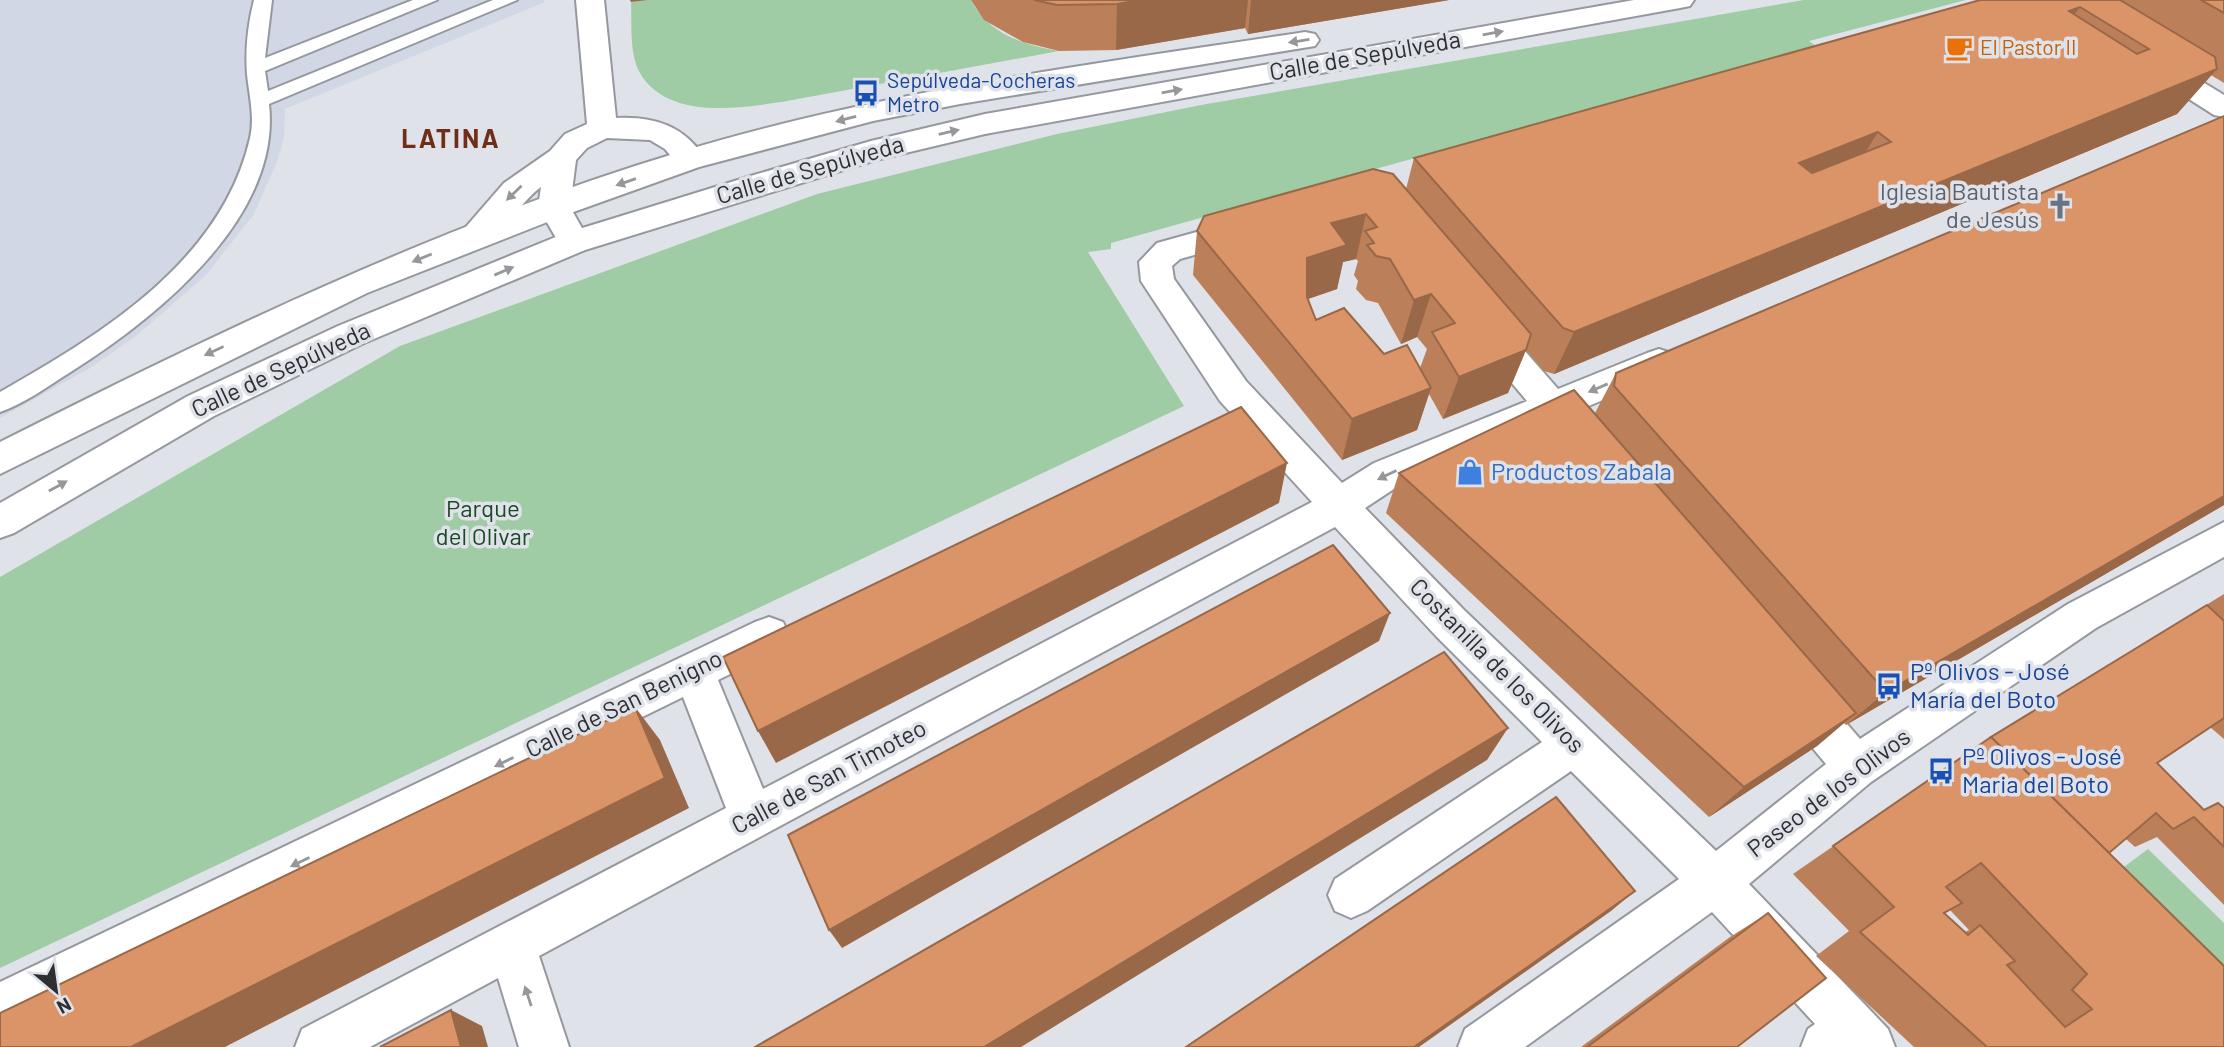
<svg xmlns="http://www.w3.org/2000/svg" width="2224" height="1047" viewBox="0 0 2224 1047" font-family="Barlow,sans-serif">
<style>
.built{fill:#d1d7e4}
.green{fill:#9fcca5}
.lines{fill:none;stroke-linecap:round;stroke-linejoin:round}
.service-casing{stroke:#95989e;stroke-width:4}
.minor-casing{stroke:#95989e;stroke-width:4}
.tertiary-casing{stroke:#95989e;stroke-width:4}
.service{fill:#fff;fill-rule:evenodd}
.minor{fill:#fff;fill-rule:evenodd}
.tertiary{fill:#fff;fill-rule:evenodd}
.wall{fill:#bb7f59;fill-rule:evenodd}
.shaded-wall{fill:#996849}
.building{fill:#da9468;stroke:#996849;stroke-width:2;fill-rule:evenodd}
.oneway{fill:#969798}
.labels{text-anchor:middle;stroke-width:7;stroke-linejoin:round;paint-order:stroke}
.far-food-label{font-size:21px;fill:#c56008;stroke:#dfe2e9;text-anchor:start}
.far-transit-label{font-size:21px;fill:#164399;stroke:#dfe2e9;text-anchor:start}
.street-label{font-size:24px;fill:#2e2f32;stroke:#dfe2e9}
.worship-label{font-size:24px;fill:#5b616d;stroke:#dfe2e9;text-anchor:end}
.shop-label{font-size:24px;fill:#366cbe;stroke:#dfe2e9;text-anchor:start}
.park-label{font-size:24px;fill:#1a4925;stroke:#dfe2e9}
.transit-label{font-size:24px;fill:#164399;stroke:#dfe2e9;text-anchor:start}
.far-district-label{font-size:26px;font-weight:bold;letter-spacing:2px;fill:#702e18;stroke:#dfe2e9}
</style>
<rect width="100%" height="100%" fill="#dfe2e9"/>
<!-- built -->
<polygon class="built" points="0,0 544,0 545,2 285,109 284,137 278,159 254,214 206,275 136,336 90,368 0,418"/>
<!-- green -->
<g class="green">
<path d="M647 0H971C988 34 1024 45 1059 51L787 101C742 108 668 121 640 73 629 54 632 23 631 2Z"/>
<polygon points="1804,0 1966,0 1809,41 1816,46 1111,243 1111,249 1088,252 1184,406 0,968 0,577 400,346 817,194 1057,134 1201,105"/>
<polygon points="2148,849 2224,923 2224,1015 2089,893"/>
</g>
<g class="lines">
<!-- service casing -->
<g class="service-casing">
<path id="service" d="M254 0H272L265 58 413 0H437L265 71 268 91 493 0H517L269 104C282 218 155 319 69 373 48 386 24 404 0 412V392C102 334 222 261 250 138 255 117 249 95 247 74 245 49 248 24 254 0Z"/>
</g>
<!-- minor casing -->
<g class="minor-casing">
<g id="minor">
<path d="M576 0H604L616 118C654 116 685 126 705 159L701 166 690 169 679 166 665 149 650 140 607 138 587 148 576 160 570 207 590 242 585 250 574 253 563 250 538 207 541 187C521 201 502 235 487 244 479 249 472 246 465 244L460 236 465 228 504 183 550 151 565 134 587 124Z"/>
<polygon points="2152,54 2162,57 2224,95 2224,117 2214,115 2142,69 2138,63 2142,57"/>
<path d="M1247 218 1258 221 1263 229 1258 237 1180 259 1172 266 1174 279 1246 381 1342 483 1374 463 1527 401 1472 336 1467 327 1472 318 1484 314 1496 318 1558 389 1647 353 1659 349 1671 353 1677 362 1671 371 1577 411 1586 425 1581 435C1564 440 1557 437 1546 424L1400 485 1365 508 1464 610 1716 851 1826 764 1781 710 1775 696 1781 682 1796 677 1811 682 1860 739 2068 604 2224 522V557L2096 628 1871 782 1749 884 1869 1009 1888 1029 1895 1047H1801L1808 1029 1815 1024 1712 912 1525 1047H1458L1465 1029 1679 879 1571 771 1367 911 1351 918 1335 911 1328 895 1335 879 1542 742 1436 636 1335 527 539 956 569 1047H519L498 978 370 1047H295L302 1029 726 808 683 697 0 1032V982L755 622 769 617 783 622 789 635 783 648 718 680 763 789 1312 502 1220 401 1141 281 1139 262 1157 243Z"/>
</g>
</g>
<!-- tertiary casing -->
<g class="tertiary-casing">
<g id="tertiary">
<polygon points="1634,0 1694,0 1690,6 1680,8 985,134 876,160 585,250 362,344 214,416 14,533 0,538 0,503 188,396 338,326 563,234 754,175 871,141 985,114"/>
<path d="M1305 32 1315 34 1319 40 1315 46 960 104 873 121 699 167 565 215 367 293 0 474V442C220 331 444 223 680 152 883 90 1096 64 1305 32Z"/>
</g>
</g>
<!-- service -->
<use href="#service" class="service"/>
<!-- minor -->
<use href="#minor" class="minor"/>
<!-- tertiary -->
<use href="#tertiary" class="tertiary"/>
</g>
<!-- wall -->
<g class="wall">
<polygon points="971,0 1251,0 1250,11 1251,0 1449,0 1248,34 1245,28 1116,50 1059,51 1023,42 984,20"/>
<path d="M1980 0H2224V83L2211 75 2177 114 1554 374 1544 371 1526 350 1508 393 1443 419 1429 394 1417 430 1342 460 1193 275 1197 231 1406 189 1414 158ZM1356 259 1358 261 1354 275 1358 281 1356 289 1366 300 1378 303 1401 344 1417 337 1427 349 1420 368 1384 354 1316 320 1308 299 1337 289 1343 262Z"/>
<polygon points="1616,373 2224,505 1846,725 1844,723 1817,746 1709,817 1386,513 1399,473 1595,413"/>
<path d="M2224 594V739L2210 727 2157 763 2204 810 2218 803 2224 808V905L2157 837 2135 847 2126 839 2109 853 2224 1047H1914L1816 956 1849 931 1793 874 1991 737ZM1950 910 1969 930 1965 932 1944 913Z"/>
<polygon points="1768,913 1737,1047 1581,1047 1730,937"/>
</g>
<!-- shaded-wall -->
<g class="shaded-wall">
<polygon points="630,0 648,0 631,2"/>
<polygon points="1141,0 1248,0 1245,28 1116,50 1117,4"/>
<polygon points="1251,0 1449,0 1248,34"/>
<polygon points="2080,7 2047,52 2069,11"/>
<polygon points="2217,69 2177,114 1554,374 1574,332"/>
<polygon points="1878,132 1849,178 1773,208 1799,163"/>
<polygon points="1366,214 1356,259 1343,262 1337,289 1299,302 1307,258 1331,223"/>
<polygon points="1431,294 1417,337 1401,344 1414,300"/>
<polygon points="1526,350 1508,393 1443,419 1459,377"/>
<polygon points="1431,388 1417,430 1342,460 1352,419"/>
<polygon points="1287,463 1279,503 776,763 758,731"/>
<polygon points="2224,496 2224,505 1846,725 1886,692"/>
<polygon points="1390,613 1379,641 842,948 829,930"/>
<polygon points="635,707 660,740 689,808 225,1047 131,1047"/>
<polygon points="1856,713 1817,746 1709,817 1744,787"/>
<polygon points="1508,728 1487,760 1021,1047 984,1047"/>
<polygon points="1635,891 1611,911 1419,1047 1414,1047"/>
<polygon points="451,1010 482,1026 488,1047 461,1047"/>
</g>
<!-- building -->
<g class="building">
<polygon points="1034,0 1141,0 1117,4 1057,5"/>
<path d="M1980 0H2120L2215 57 2217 69 1574 332 1563 328 1414 158ZM2080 7 2149 49 2137 54 2069 11ZM1878 132 1891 142 1812 173 1799 163Z"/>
<polygon points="2201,0 2224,0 2224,13"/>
<polygon points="2224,116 2224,496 1886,692 1614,386 1616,373"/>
<polygon points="1373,169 1393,174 1531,334 1526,350 1459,377 1432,332 1455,323 1431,294 1414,300 1390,259 1376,256 1367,245 1374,243 1365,231 1377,227 1366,214 1331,223 1347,245 1307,258 1307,297 1316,320 1344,308 1384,354 1407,345 1431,388 1352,419 1197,231 1204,216"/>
<polygon points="1574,390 1856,713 1744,787 1399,473"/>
<polygon points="1241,407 1287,463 758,731 723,657"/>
<polygon points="1333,545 1390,613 829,930 788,835"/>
<polygon points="2207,605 2224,621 2224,718 2157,763 2204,810 2218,803 2224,808 2224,847 2194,817 2173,829 2156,813 2109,853 1991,737"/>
<polygon points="1444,652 1508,728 984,1047 755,1047"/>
<polygon points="635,707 665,778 131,1047 0,1047 0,1013"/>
<path d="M1991 737 2224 966V1047H1987L1860 932 1894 907 1833 846ZM1981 863 2087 974 2072 990 2092 1009 2065 1027 2007 965 2015 961 1980 925 1968 935 1944 913 1962 903 1946 887Z"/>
<polygon points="1556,797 1635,891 1414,1047 1186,1047"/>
<polygon points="1768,913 1826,978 1737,1047 1587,1047"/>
<polygon points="451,1010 461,1047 380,1047"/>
</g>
<!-- one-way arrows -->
<defs><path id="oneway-solid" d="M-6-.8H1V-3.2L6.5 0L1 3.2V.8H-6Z" transform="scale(1.75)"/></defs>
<g class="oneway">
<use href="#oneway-solid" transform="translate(1493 33) rotate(-10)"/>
<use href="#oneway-solid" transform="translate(1299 41) rotate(171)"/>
<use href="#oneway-solid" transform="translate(1172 91) rotate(-10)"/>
<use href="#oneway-solid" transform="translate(846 119) rotate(165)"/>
<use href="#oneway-solid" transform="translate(949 132) rotate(-13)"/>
<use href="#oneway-solid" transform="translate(626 182) rotate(161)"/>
<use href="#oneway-solid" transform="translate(514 193) rotate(136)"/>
<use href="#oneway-solid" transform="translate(422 258) rotate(158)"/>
<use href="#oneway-solid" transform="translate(504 271) rotate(-23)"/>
<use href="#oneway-solid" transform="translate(214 351) rotate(155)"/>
<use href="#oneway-solid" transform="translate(1598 388) rotate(157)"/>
<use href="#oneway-solid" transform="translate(1387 475) rotate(154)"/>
<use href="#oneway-solid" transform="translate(58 486) rotate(-29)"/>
<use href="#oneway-solid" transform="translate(504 762) rotate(154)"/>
<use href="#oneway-solid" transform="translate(300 862) rotate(154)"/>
<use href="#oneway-solid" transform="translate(528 996) rotate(-108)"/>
</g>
<!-- icons -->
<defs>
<g id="cafe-bare" transform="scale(2.1)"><path d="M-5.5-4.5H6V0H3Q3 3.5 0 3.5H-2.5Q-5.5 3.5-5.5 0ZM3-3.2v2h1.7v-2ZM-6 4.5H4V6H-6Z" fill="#e8710a" stroke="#dfe2e9" stroke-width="2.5" paint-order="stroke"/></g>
<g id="bus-bare" transform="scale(2.1)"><path d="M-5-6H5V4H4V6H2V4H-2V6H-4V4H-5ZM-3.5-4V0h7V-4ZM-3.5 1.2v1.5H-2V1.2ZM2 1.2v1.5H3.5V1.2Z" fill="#1a4fb4" stroke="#dfe2e9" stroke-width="2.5" paint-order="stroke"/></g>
<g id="church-bare" transform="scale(2.1)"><path d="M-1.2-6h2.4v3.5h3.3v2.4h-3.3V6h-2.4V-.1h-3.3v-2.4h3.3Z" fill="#6b7280" stroke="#dfe2e9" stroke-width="2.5" paint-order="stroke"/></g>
<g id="shop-bare" transform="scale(2.1)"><path d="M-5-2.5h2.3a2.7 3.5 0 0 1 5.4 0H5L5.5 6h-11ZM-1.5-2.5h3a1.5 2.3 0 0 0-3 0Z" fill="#3f7fe0" stroke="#dfe2e9" stroke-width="2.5" paint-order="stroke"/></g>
</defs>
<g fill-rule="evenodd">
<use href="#cafe-bare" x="1959" y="48"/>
<use href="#bus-bare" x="866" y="93"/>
<use href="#church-bare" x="2060" y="206"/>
<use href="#shop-bare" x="1470" y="472"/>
<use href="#bus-bare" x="1889" y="686"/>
<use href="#bus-bare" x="1941" y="771"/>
</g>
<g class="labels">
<!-- far-food labels -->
<g class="far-food-label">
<text x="1980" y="55">El Pastor II</text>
</g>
<!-- far-transit labels -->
<g class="far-transit-label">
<text x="887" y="88">Sepúlveda-Cocheras<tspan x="887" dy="24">Metro</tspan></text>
</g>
<!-- street labels -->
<g class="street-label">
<text transform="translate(1365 56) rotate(-10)" y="8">Calle de Sepúlveda</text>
<text transform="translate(810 170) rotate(-16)" y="8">Calle de Sepúlveda</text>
<text transform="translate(281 370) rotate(-25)" y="8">Calle de Sepúlveda</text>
<text transform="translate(1497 666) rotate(45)" y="8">Costanilla de los Olivos</text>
<text transform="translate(624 704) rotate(-26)" y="8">Calle de San Benigno</text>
<text transform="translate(829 777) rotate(-28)" y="8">Calle de San Timoteo</text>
<text transform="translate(1829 793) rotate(-37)" y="8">Paseo de los Olivos</text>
</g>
<!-- worship labels -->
<g class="worship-label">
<text x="2039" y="200">Iglesia Bautista<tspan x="2039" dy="28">de Jesús</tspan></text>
</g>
<!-- shop labels -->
<g class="shop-label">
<text x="1491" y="480">Productos Zabala</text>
</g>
<!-- park labels -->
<g class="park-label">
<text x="483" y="517">Parque<tspan x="483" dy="28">del Olivar</tspan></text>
</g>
<!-- transit labels -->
<g class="transit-label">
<text x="1910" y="680">Pº Olivos - José<tspan x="1910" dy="28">María del Boto</tspan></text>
<text x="1962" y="765">Pº Olivos - José<tspan x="1962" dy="28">Maria del Boto</tspan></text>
</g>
<!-- far-district labels -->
<g class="far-district-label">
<text x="451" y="148">LATINA</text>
</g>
</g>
<!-- north arrow -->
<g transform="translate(56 991) rotate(151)" stroke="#dfe2e9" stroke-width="5" paint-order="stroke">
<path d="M0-5L12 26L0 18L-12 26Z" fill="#2e2f32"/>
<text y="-10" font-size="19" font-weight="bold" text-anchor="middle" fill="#2e2f32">N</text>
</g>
</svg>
